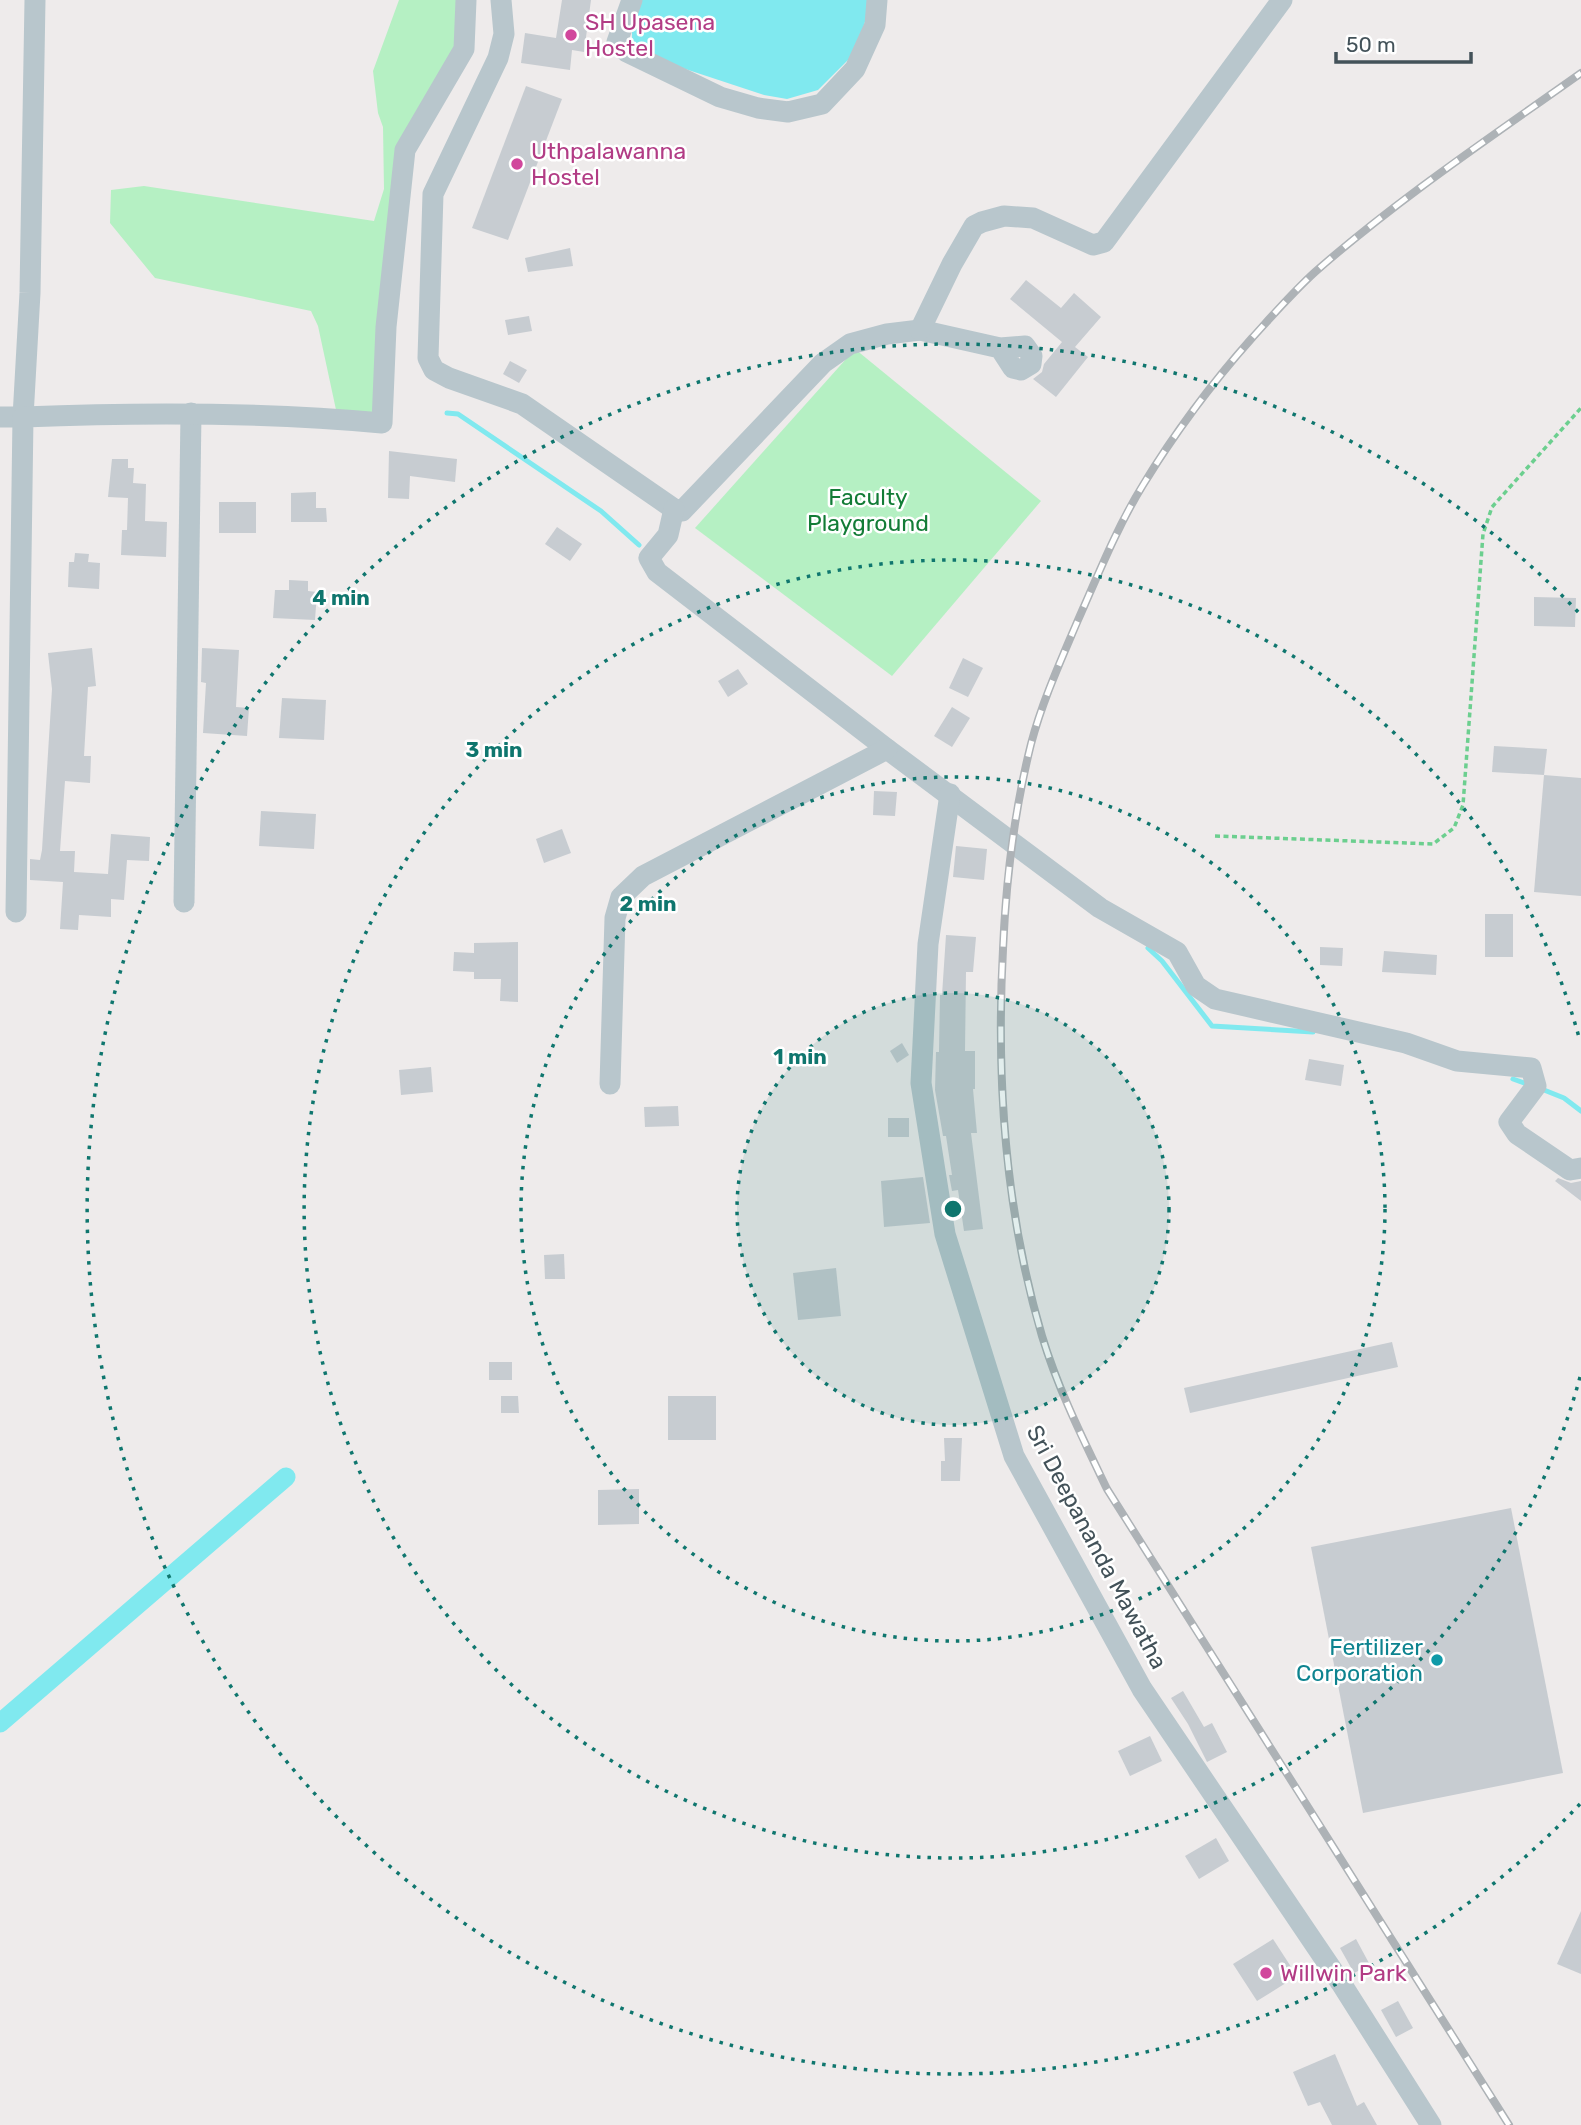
<svg xmlns="http://www.w3.org/2000/svg" width="1581" height="2125" viewBox="0 0 1581 2125" font-family="Rubik,sans-serif">
<style>
.green{fill:#b5f0c3}
.water{fill:#80e9ef}
.lines{fill:none;stroke-linecap:round;stroke-linejoin:round}
.stream{stroke:#80e9ef;stroke-width:5}
.canal{stroke:#80e9ef;stroke-width:19}
.building{fill:#c7ccd1}
.path{stroke:#6ccf8f;stroke-width:3.5;stroke-dasharray:5 3.5;stroke-linecap:butt}
.minor{stroke:#b8c6cc;stroke-width:21}
.rail-casing{stroke:#adb2b6;stroke-width:8}
.rail{stroke:#fff;stroke-width:5;stroke-dasharray:16;stroke-linecap:butt}
.ring{fill:none;stroke:#0f766e;stroke-width:3.5;stroke-dasharray:3.5 7}
.hotel-dot{fill:#d1479c;stroke:#fff;stroke-width:2.5}
.culture-dot{fill:#0f9aa8;stroke:#fff;stroke-width:2.5}
.labels{text-anchor:middle;stroke-width:5;stroke-linejoin:round;paint-order:stroke}
.hotel-label{font-size:23px;fill:#b23c85;stroke:#fff;text-anchor:start}
.park-label{font-size:23px;fill:#127c36;stroke:#fff}
.street-label{font-size:23px;fill:#435259;stroke:#fff}
.culture-label{font-size:23px;fill:#0d838f;stroke:#fff;text-anchor:end}
.centre{fill:#0f766e;stroke:#fff;stroke-width:3.5}
.ring-label{font-size:21px;text-anchor:middle;font-weight:bold;fill:#0f766e;stroke:#fff;stroke-width:5;stroke-linejoin:round;paint-order:stroke}
</style>
<rect width="100%" height="100%" fill="#eeebeb"/>
<!-- green -->
<g class="green">
<polygon points="399,0 466,0 464,49 405,150 382,423 338,419 318,326 311,311 155,278 110,223 111,190 144,186 374,221 384,189 383,127 378,113 373,71"/>
<polygon points="855,349 1041,501 892,676 695,528"/>
</g>
<!-- water -->
<polygon class="water" points="642,0 872,0 855,53 818,90 787,99 764,95 658,60 640,50 632,39 632,22"/>
<g class="lines">
<!-- stream -->
<g class="stream">
<polyline points="447,413 458,414 601,511 639,545"/>
<polyline points="1148,948 1162,961 1212,1026 1313,1032"/>
<polyline points="1513,1079 1530,1085"/>
<polyline points="1539,1088 1564,1098 1581,1111"/>
</g>
<!-- canal -->
<polyline class="canal" points="0,1723 286,1477"/>
</g>
<!-- building -->
<g class="building">
<polygon points="562,0 591,0 584,52 572,50 570,70 521,63 525,33 556,38"/>
<polygon points="526,86 562,99 508,240 472,228"/>
<polygon points="570,248 573,266 528,272 525,258"/>
<polygon points="1026,280 1061,308 1074,293 1101,317 1075,347 1088,357 1056,397 1033,379 1042,372 1044,364 1062,342 1010,299"/>
<polygon points="529,316 532,331 508,335 505,320"/>
<polygon points="510,361 527,370 519,383 503,374"/>
<polygon points="389,451 457,459 455,482 410,476 409,499 388,498"/>
<polygon points="112,459 128,459 128,468 134,468 133,483 146,484 145,521 167,522 166,557 121,555 122,530 127,530 128,498 108,497"/>
<polygon points="316,492 316,508 326,508 327,522 291,522 291,493"/>
<rect x="219" y="502" width="37" height="31"/>
<polygon points="557,527 582,544 570,561 545,544"/>
<polygon points="75,553 89,554 88,562 100,563 99,589 68,587 69,562 74,562"/>
<polygon points="289,580 308,581 308,591 317,592 315,620 273,618 275,590 289,590"/>
<polygon points="1534,597 1576,598 1575,627 1534,626"/>
<polygon points="92,648 96,686 88,687 84,756 91,756 90,783 65,781 60,851 75,851 74,872 108,874 111,834 150,837 149,861 127,860 124,900 111,899 111,917 79,915 78,930 60,929 63,882 30,880 30,859 40,860 42,850 52,689 48,653"/>
<polygon points="202,648 239,650 236,707 249,708 247,736 203,733 206,683 201,682"/>
<polygon points="963,658 983,668 968,697 949,688"/>
<polygon points="738,669 748,684 728,697 718,681"/>
<polygon points="282,698 326,700 324,740 279,738"/>
<polygon points="952,707 970,718 952,747 934,736"/>
<polygon points="1494,746 1547,749 1544,775 1492,772"/>
<polygon points="1544,775 1581,778 1581,896 1534,892"/>
<polygon points="874,791 897,792 895,816 873,815"/>
<polygon points="261,811 316,814 314,849 259,846"/>
<polygon points="562,829 571,853 544,863 536,839"/>
<polygon points="956,846 987,849 984,880 953,877"/>
<rect x="1485" y="914" width="28" height="43"/>
<polygon points="946,935 976,937 973,972 966,972 965,1051 975,1051 975,1089 973,1089 977,1133 971,1133 983,1229 964,1231 958,1190 952,1191 949,1175 952,1175 946,1136 943,1136 935,1090 936,1052 939,1052 940,995 942,995"/>
<polygon points="518,942 518,1002 500,1001 501,979 474,979 474,972 453,971 454,952 474,953 474,943"/>
<polygon points="1320,947 1343,948 1342,966 1320,965"/>
<polygon points="1384,951 1437,955 1436,975 1382,972"/>
<polygon points="902,1043 909,1055 897,1063 890,1051"/>
<polygon points="1309,1059 1344,1065 1341,1086 1305,1080"/>
<polygon points="431,1067 433,1092 401,1095 399,1070"/>
<polygon points="678,1106 679,1126 645,1127 644,1107"/>
<rect x="888" y="1118" width="21" height="19"/>
<polygon points="923,1177 930,1223 884,1227 881,1181"/>
<polygon points="1558,1178 1571,1183 1581,1181 1581,1201 1555,1181"/>
<polygon points="564,1254 565,1279 545,1279 544,1255"/>
<polygon points="836,1268 841,1316 798,1320 793,1273"/>
<polygon points="1392,1342 1398,1367 1190,1413 1184,1388"/>
<rect x="489" y="1362" width="23" height="18"/>
<polygon points="501,1396 518,1396 519,1413 501,1413"/>
<rect x="668" y="1396" width="48" height="44"/>
<polygon points="944,1438 962,1438 960,1481 941,1481 941,1461 945,1461"/>
<polygon points="639,1489 639,1524 598,1525 598,1490"/>
<polygon points="1511,1508 1563,1773 1363,1813 1311,1547"/>
<polygon points="1183,1691 1204,1727 1212,1723 1227,1752 1207,1762 1188,1724 1171,1698"/>
<polygon points="1150,1736 1162,1761 1130,1776 1118,1751"/>
<polygon points="1216,1838 1229,1861 1199,1879 1185,1856"/>
<polygon points="1581,1911 1581,1974 1557,1964"/>
<polygon points="1273,1939 1297,1976 1257,2001 1233,1964"/>
<polygon points="1356,1939 1370,1965 1354,1973 1340,1948"/>
<polygon points="1398,2001 1413,2028 1396,2037 1381,2010"/>
<polygon points="1335,2054 1357,2106 1364,2102 1377,2125 1332,2125 1320,2102 1308,2106 1293,2072"/>
</g>
<g class="lines">
<!-- path -->
<polyline class="path" points="1215,836 1433,844 1454,828 1463,805 1483,534 1492,507 1581,408"/>
<!-- minor -->
<g class="minor">
<polyline points="501,0 504,34 498,58 433,194 428,358 434,370 449,378 522,404 674,509 682,511 823,363 850,344 887,334 920,330 1000,348 1025,346 1032,356 1031,364 1021,370 1013,368 1000,348"/>
<polyline points="632,0 617,42 627,52 720,97 758,108 788,112 822,104 855,69 875,25 877,0"/>
<polyline points="920,330 952,264 974,226 982,222 1004,216 1033,218 1093,245 1104,242 1282,0"/>
<polyline points="0,417 23,417 30,293 35,0"/>
<polyline points="674,509 668,535 649,558 657,572 887,749 1100,908 1177,952 1196,986 1215,999 1406,1043 1457,1061 1531,1068 1536,1086 1509,1122 1517,1134 1570,1170 1581,1168"/>
<polyline points="950,794 928,944 921,1083 945,1234 1014,1456 1142,1689 1341,1983 1431,2125"/>
<polyline points="184,902 191,413"/>
<path d="M16 912 23 417C143 412 263 412 382 423L386 327 405 150 464 49 466 0"/>
<polyline points="610,1084 615,918 621,897 643,876 887,749"/>
</g>
<!-- rail casing -->
<g class="rail-casing">
<path id="rail" d="M1509 2125 1107 1489C1083 1439 1058 1389 1042 1336 1005 1211 996 1079 1003 949 1006 880 1014 812 1031 744 1042 702 1061 660 1078 620 1098 575 1117 527 1143 485 1174 434 1212 383 1252 338 1272 316 1293 292 1315 272 1398 199 1491 137 1581 73"/>
</g>
<!-- rail -->
<use href="#rail" class="rail"/>
</g>
<!-- distance rings -->
<circle cx="953" cy="1209" r="216" fill="#0f766e" fill-opacity=".12"/>
<g class="ring">
<circle cx="953" cy="1209" r="216"/>
<circle cx="953" cy="1209" r="432"/>
<path d="M1580 1377A649 649 0 1 1 1580 1041"/>
<path d="M1580 1804A865 865 0 1 1 1580 614"/>
</g>
<!-- markers -->
<g class="hotel-dot">
<circle cx="571" cy="35" r="7"/>
<circle cx="517" cy="164" r="7"/>
<circle cx="1266" cy="1973" r="7"/>
</g>
<circle class="culture-dot" cx="1437" cy="1660" r="7"/>
<g class="labels">
<!-- hotel labels -->
<g class="hotel-label">
<text x="585" y="30">SH Upasena<tspan x="585" dy="26">Hostel</tspan></text>
<text x="531" y="159">Uthpalawanna<tspan x="531" dy="26">Hostel</tspan></text>
<text x="1280" y="1981">Willwin Park</text>
</g>
<!-- park labels -->
<g class="park-label">
<text x="868" y="505">Faculty<tspan x="868" dy="26">Playground</tspan></text>
</g>
<!-- street labels -->
<g class="street-label">
<text transform="translate(1097 1547) rotate(62)" y="8">Sri Deepananda Mawatha</text>
</g>
<!-- culture labels -->
<g class="culture-label">
<text x="1423" y="1655">Fertilizer<tspan x="1423" dy="26">Corporation</tspan></text>
</g>
</g>
<circle cx="953" cy="1209" r="10" class="centre"/>
<g class="ring-label">
<text x="341" y="605">4 min</text>
<text x="494" y="757">3 min</text>
<text x="648" y="911">2 min</text>
<text x="800" y="1064">1 min</text>
</g>
<!-- scale -->
<path d="M1336 52v10h135v-10" fill="none" stroke="#435259" stroke-width="3.5"/>
<text x="1346" y="52" font-size="21" fill="#435259" stroke="#ffffff" stroke-width="5" paint-order="stroke">50 m</text>
</svg>
